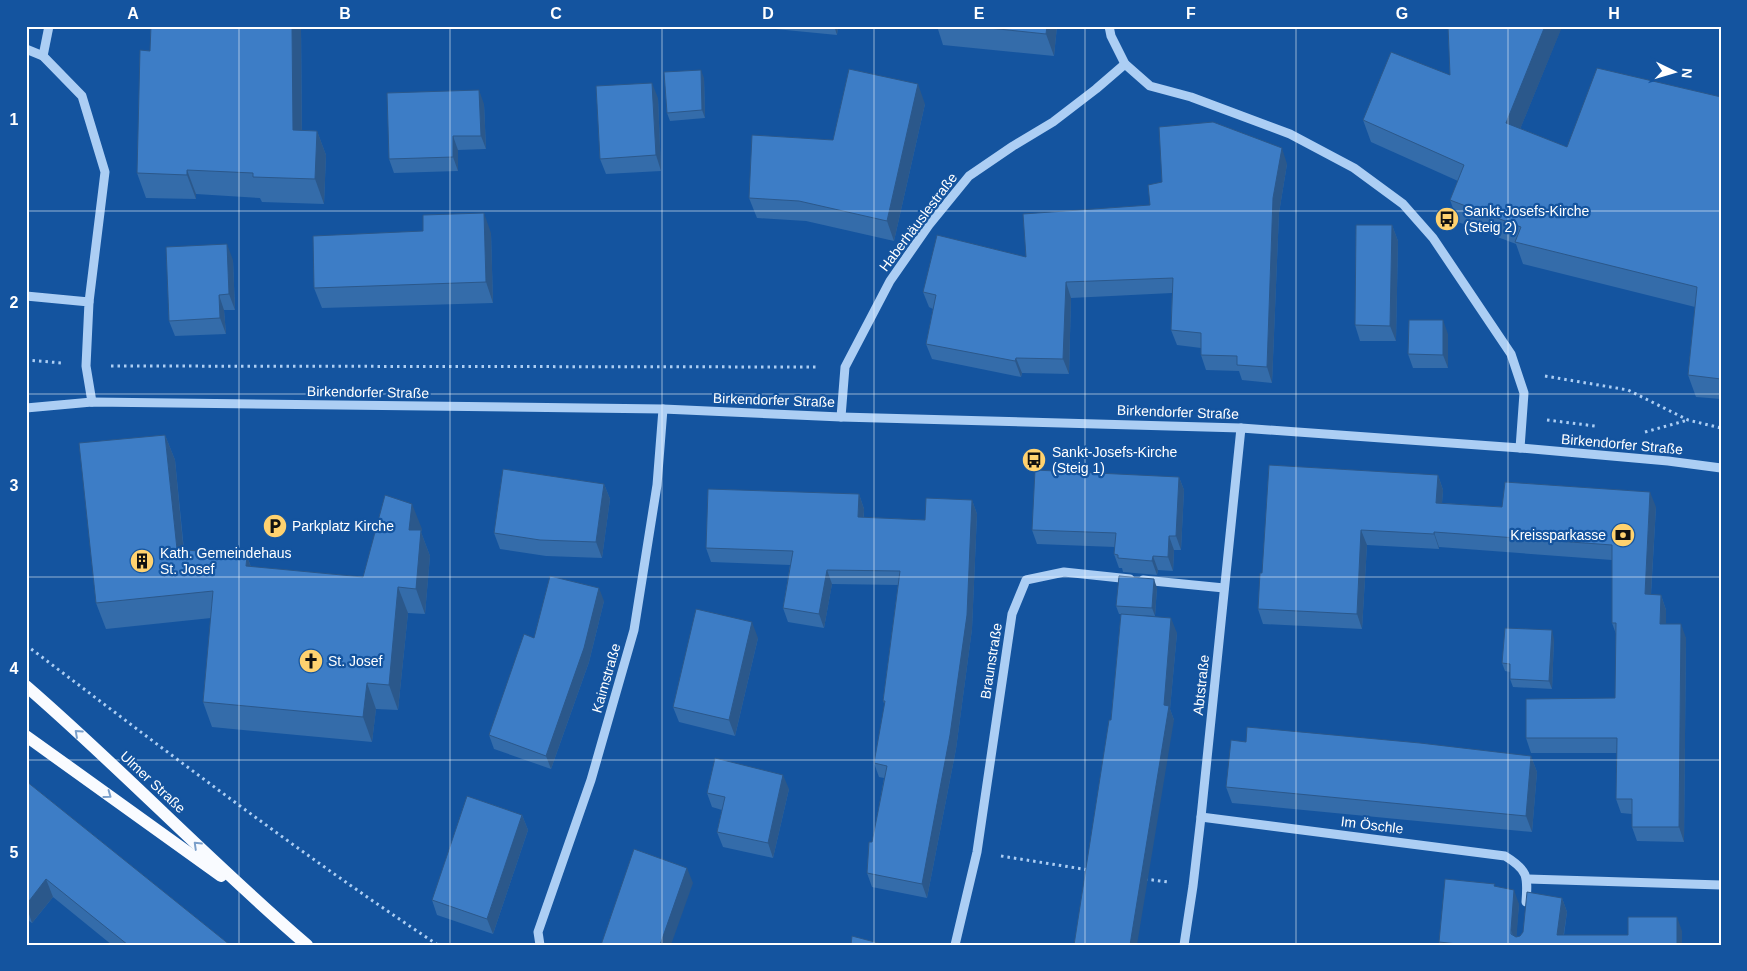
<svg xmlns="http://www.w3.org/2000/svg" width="1747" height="971" viewBox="0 0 1747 971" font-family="Arial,sans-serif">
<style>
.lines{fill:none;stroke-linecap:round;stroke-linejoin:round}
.path{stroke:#accef4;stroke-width:3;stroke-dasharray:2.5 4;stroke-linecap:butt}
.minor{stroke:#accef4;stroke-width:9}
.major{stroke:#f9fbff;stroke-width:12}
.wall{fill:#346caa}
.shaded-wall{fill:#2b588b}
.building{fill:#3d7dc6;stroke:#2b588b}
.oneway{stroke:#7b9fca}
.grid{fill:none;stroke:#fff;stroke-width:1;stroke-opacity:0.55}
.labels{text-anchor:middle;stroke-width:4.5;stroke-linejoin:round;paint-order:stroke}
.poi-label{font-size:14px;fill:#fff;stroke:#14549f;text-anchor:start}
.street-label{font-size:14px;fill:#fff;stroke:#14549f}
.neatline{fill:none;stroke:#fff;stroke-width:2}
.grid-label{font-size:16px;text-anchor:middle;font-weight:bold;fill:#fff}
</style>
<rect width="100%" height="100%" fill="#14549f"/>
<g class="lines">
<!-- path -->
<g class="path">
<polyline points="26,360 62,363"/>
<polyline points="111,366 819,367"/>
<polyline points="1545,376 1628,390 1688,420 1721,428"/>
<polyline points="1547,420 1595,426"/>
<polyline points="1645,432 1688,420"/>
<path d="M26 645C162 748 296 851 438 945"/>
<polyline points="1001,856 1089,870"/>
<polyline points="1145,879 1168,882"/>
</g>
<!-- minor -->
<g class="minor">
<polyline points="1109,26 1111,36 1125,64 1150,86 1191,97 1290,134 1354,168 1403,204 1433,238 1511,354 1524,393 1520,448"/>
<polyline points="26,49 43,56 82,96 105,172 89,302"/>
<polyline points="43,56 49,26"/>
<polyline points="26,296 89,302 86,366 92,402"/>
<polyline points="26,408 92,402 663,409 841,417 1241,428 1520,448 1668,461 1721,468"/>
<polyline points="841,417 845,367 890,281 929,225 969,176 1013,146 1053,122 1096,89 1125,64"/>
<polyline points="1143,580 1224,588"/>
<path d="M1201 817 1505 856C1528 870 1528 876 1526 902"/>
<polyline points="1528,879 1721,885"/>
<polyline points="540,945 538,932 591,780 634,630 657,485 663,409"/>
<polyline points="955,945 977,852 1012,614 1026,580 1064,572 1130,579"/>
<polyline points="1184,945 1193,886 1201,817 1241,428"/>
</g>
<!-- major -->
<g class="major">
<path d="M26 686C122 769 210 862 307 945"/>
<polyline points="26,736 221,876"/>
</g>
</g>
<!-- wall -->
<g class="wall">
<polygon points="151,26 301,26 302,130 317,131 326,155 324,204 262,202 260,198 196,194 196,199 146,198 137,173 150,51"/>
<polygon points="765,26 838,26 837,35 765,28"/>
<polygon points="937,26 1057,26 1054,56 943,45"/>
<polygon points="1184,26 1240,26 1185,29"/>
<polygon points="1448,26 1562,26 1520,129 1567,147 1721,97 1721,399 1696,397 1688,375 1695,307 1523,264 1516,244 1458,222 1450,200 1458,181 1371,142 1363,120 1450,75"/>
<polygon points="704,78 705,118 670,121 667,113"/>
<polygon points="658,98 661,171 606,174 600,159"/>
<polygon points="484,104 486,149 458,150 458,171 394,173 389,159"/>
<polygon points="925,104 894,241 806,221 757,218 749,198 833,140"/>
<polygon points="1287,164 1279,213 1272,383 1242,380 1239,371 1206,370 1201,355 1201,348 1177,345 1171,330 1172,293 1071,298 1069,374 1022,373 1021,377 932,359 926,344 933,309 929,307 923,292 1026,257 1150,205"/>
<polygon points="1392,225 1398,241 1396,341 1360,341 1355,325"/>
<polygon points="491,233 493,303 322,308 314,288"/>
<polygon points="233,260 235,310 224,310 226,334 175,336 169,321"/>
<polygon points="1448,334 1448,368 1413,368 1408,354"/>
<polygon points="165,435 175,460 184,550 247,556 251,567 363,577 422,529 421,532 430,556 425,614 408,613 398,710 376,709 372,742 212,727 203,702 211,618 106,629 96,603"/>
<polygon points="1438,475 1443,490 1442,503 1502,507 1656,507 1651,595 1661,595 1666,610 1666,624 1686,638 1684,842 1637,841 1632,827 1632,814 1621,813 1616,799 1617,753 1531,753 1526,738 1615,698 1616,634 1612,623 1612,560 1439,547 1439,549 1367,545 1362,629 1263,624 1258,609 1262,573"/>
<polygon points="1179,477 1184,490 1181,550 1174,550 1173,571 1158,570 1157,575 1123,572 1122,568 1119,568 1114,554 1115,547 1037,544 1032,530"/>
<polygon points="604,484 610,499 602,558 546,556 500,549 494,533"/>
<polygon points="859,494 864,509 864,517 925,520 972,500 977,514 972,629 956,749 927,898 872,887 867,873 884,778 879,777 874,763 885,705 883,701 898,585 832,584 824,628 788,622 783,608 790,565 711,562 706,548"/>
<polygon points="1157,588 1155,616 1133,615 1177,633 1170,709 1174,720 1111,720 1121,614 1119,614 1116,606"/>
<polygon points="604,601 589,662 551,769 494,749 489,735 534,638"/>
<polygon points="758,638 735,736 679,722 673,707"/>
<polygon points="1554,639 1552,689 1513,687 1510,679 1510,672 1505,671 1502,663"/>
<polygon points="1246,742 1531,756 1537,772 1532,832 1232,803 1226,787"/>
<polygon points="26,781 230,945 112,945 53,897 32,923 26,919"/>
<polygon points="789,789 773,858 723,847 717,832 722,810 712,807 707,793"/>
<polygon points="522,815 528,830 493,934 437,915 432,900"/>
<polygon points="1495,886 1519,904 1516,937 1520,936 1562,898 1567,912 1564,935 1628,935 1682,931 1682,945 1440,945 1439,942"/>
</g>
<!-- shaded-wall -->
<g class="shaded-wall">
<polygon points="292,26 301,26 302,154 293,130"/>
<polygon points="834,26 838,26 837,35"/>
<polygon points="1047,26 1057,26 1054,56 1046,34"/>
<polygon points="1545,26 1562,26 1562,27 1514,144 1506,123"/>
<polygon points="701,70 704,78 705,118 702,110"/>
<polygon points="652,83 658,98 661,171 656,155"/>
<polygon points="918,84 925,104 894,241 887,221"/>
<polygon points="479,90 484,104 486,149 481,136"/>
<polygon points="317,131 326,155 324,204 315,179"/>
<polygon points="453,136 458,150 458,171 453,157"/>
<polygon points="1282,148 1287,164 1279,213 1272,383 1267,367 1273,198"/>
<polygon points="187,170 196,194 196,199 187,175"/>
<polygon points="484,213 491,233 493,303 486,282"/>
<polygon points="1392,225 1398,241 1396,341 1390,326"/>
<polygon points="227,244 233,260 235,310 229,294"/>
<polygon points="1066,282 1071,298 1069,374 1063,359"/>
<polygon points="219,295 224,310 226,334 220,318"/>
<polygon points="1443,320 1448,334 1448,368 1443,355"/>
<polygon points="1016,358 1022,373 1021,377 1015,361"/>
<polygon points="165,435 175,460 186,575 177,549"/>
<polygon points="1438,475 1443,490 1441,518 1436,503"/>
<polygon points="1179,477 1184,490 1181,550 1176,536"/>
<polygon points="604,484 610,499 602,558 596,542"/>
<polygon points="1650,492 1656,507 1650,609 1645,594"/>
<polygon points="859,494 864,509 863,531 858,517"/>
<polygon points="972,500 977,514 972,629 956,749 927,898 922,884"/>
<polygon points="412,504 422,529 421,532 430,556 425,614 416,589 409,530"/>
<polygon points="1361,530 1367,545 1362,629 1357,614"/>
<polygon points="1434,532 1439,547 1439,549 1434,534"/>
<polygon points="1169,536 1174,550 1173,571 1168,557"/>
<polygon points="247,556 256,582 246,566"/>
<polygon points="1153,556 1158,570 1157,575 1152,561"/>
<polygon points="827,570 832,584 824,628 819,614"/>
<polygon points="1154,579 1157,588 1155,616 1152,608"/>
<polygon points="398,587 408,613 398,710 389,685"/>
<polygon points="599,588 604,601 589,662 551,769 546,756"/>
<polygon points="1661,595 1666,610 1666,638 1660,624"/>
<polygon points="1171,618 1177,633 1170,709 1174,720 1137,945 1130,945 1164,705"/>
<polygon points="752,622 758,638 735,736 729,720"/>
<polygon points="1681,624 1686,638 1684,842 1679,827"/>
<polygon points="1552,630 1554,639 1552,689 1549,681"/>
<polygon points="367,683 376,709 372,742 363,717"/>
<polygon points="1531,756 1537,772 1532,832 1526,816"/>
<polygon points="783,775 789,789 773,858 768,843"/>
<polygon points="522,815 528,830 493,934 487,919"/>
<polygon points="687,868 693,883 671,945 660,945"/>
<polygon points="46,879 53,897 32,923 26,905"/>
<polygon points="1514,890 1519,904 1516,945 1511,930"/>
<polygon points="1562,898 1567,912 1562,945 1557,935"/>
<polygon points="1677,917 1682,931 1682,945 1677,945"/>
</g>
<!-- building -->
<g class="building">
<polygon points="151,26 292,26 293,130 317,131 315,179 253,177 253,173 187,170 187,175 137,173 140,50 150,51"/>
<polygon points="970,26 1047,26 1046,34"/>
<polygon points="1448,26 1545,26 1506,123 1567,147 1597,68 1721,97 1721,379 1688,375 1697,287 1515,242 1521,227 1450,200 1464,165 1363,120 1391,52 1450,75"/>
<polygon points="849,69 918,84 887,221 799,201 749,198 752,135 833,140"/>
<polygon points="701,70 702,110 667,113 664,72"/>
<polygon points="652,83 656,155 600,159 596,86"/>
<polygon points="479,90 481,136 453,136 453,157 389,159 387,93"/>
<polygon points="1213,122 1282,148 1273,198 1267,367 1237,365 1237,356 1201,355 1201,333 1171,330 1173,278 1066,282 1063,359 1016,358 1015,361 926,344 936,295 923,292 937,235 1026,257 1023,214 1150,205 1148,185 1162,182 1159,127"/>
<polygon points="484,213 486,282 314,288 313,236 423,231 423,215"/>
<polygon points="1356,225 1392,225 1390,326 1355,325"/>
<polygon points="227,244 229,294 219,295 220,318 169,321 166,247"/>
<polygon points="1409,320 1443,320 1443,355 1408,354"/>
<polygon points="165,435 177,549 247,556 246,566 363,577 385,495 412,504 409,530 421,530 416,589 398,587 389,685 367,683 363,717 203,702 213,591 96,603 79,443"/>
<polygon points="1269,465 1438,475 1436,503 1502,507 1505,482 1650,492 1645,594 1661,595 1660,624 1681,624 1679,827 1632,827 1632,799 1616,799 1617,738 1526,738 1526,699 1615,698 1616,623 1612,623 1612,545 1434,532 1434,534 1361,530 1357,614 1258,609 1260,573 1262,573"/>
<polygon points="503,469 604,484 596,542 540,540 494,533"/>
<polygon points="1035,470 1179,477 1176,536 1169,536 1168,557 1153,556 1152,561 1118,558 1118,555 1114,554 1116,533 1032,530"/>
<polygon points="708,489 859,494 858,517 925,520 926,498 972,500 967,615 950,735 922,884 867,873 869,842 872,842 887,766 874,763 885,701 883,701 900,571 827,570 819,614 783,608 793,551 706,548"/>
<polygon points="550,576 599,588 584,648 546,756 489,735 524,634 534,638"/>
<polygon points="1119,576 1154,579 1152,608 1116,606"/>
<polygon points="696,609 752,622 729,720 673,707"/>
<polygon points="1121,614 1171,618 1164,705 1169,706 1130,945 1074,945 1109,720 1111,720"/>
<polygon points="1505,628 1552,630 1549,681 1510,679 1510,664 1502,663"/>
<polygon points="1247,727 1420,743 1531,756 1526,816 1226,787 1231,740 1246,742"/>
<polygon points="715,758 783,775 768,843 717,832 725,797 707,793"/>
<polygon points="26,781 230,945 128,945 46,879 26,905"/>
<polygon points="467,796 522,815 487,919 432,900"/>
<polygon points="634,849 687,868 660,945 601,945"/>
<polygon points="1445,879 1495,884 1494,886 1514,890 1511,930 1511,934 1516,937 1520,936 1523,932 1527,892 1562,898 1557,935 1628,935 1628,917 1677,917 1677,945 1467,945 1439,942"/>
<polygon points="852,936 886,945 851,945"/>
</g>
<!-- one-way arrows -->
<defs><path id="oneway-chevron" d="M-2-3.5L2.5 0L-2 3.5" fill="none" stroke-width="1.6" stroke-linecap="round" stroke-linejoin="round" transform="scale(1.25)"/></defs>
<g class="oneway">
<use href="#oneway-chevron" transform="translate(78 733) rotate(-138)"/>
<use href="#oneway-chevron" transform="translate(108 795) rotate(36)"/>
<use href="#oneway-chevron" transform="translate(197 845) rotate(-136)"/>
</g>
<!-- grid -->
<path class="grid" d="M239 26V945M450 26V945M662 26V945M874 26V945M1085 26V945M1296 26V945M1508 26V945M26 211H1721M26 394H1721M26 577H1721M26 760H1721"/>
<!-- icons -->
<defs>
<g id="bus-disc" transform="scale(1.25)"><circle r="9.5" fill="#ffd26f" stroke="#14549f"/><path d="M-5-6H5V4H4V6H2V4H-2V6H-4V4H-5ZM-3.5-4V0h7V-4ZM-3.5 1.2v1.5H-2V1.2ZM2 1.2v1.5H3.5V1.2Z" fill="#111"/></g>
<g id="parking-disc" transform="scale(1.25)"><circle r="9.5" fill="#ffd26f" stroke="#14549f"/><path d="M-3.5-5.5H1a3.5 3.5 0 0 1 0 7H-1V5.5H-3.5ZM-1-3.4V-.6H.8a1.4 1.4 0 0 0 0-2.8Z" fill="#111"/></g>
<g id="bank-disc" transform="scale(1.25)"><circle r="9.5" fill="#ffd26f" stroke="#14549f"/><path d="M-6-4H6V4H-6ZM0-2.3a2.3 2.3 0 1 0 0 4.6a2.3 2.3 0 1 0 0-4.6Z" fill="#111"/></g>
<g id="building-disc" transform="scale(1.25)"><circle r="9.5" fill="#ffd26f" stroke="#14549f"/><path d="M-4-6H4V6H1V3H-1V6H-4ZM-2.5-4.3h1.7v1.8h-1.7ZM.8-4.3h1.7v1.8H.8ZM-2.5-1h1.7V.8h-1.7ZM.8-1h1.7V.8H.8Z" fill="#111"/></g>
<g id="church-disc" transform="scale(1.25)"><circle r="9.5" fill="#ffd26f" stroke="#14549f"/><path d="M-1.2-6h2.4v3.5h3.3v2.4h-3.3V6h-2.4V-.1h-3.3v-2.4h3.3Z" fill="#111"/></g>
</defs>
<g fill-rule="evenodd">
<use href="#bus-disc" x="1447" y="219"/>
<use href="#bus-disc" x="1034" y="460"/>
<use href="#parking-disc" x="275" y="526"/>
<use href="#bank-disc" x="1623" y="535"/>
<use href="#building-disc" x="142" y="561"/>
<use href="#church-disc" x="311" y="661"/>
</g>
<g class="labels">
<!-- poi labels -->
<g class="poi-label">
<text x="1464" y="216">Sankt-Josefs-Kirche<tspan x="1464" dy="16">(Steig 2)</tspan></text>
<text x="1052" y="457">Sankt-Josefs-Kirche<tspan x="1052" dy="16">(Steig 1)</tspan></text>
<text x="292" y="531">Parkplatz Kirche</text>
<text x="1606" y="540" text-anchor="end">Kreissparkasse</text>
<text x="160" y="558">Kath. Gemeindehaus<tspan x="160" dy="16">St. Josef</tspan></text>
<text x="328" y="666">St. Josef</text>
</g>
<!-- street labels -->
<g class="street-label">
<text transform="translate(918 222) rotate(-53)" y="5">Haberhäuslestraße</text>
<text transform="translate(368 392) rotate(1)" y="5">Birkendorfer Straße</text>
<text transform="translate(774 400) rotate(2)" y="5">Birkendorfer Straße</text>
<text transform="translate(1178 412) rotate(2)" y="5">Birkendorfer Straße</text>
<text transform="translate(1622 444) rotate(5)" y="5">Birkendorfer Straße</text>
<text transform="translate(991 661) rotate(-81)" y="5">Braunstraße</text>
<text transform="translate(606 678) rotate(-74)" y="5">Kaimstraße</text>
<text transform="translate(1201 685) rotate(-84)" y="5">Abtstraße</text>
<text transform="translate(153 782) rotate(43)" y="5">Ulmer Straße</text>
<text transform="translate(1372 825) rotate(7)" y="5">Im Öschle</text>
</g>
</g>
<!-- border -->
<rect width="1747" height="971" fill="none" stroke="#14549f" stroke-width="55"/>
<!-- north arrow -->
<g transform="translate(1674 72) rotate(95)" stroke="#14549f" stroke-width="4" paint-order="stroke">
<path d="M0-4L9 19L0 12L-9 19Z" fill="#ffffff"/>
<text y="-8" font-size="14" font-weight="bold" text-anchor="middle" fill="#ffffff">N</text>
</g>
<rect x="28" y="28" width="1692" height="916" class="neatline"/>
<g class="grid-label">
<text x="133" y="19">A</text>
<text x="345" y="19">B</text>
<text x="556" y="19">C</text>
<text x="768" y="19">D</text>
<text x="979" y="19">E</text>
<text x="1191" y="19">F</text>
<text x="1402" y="19">G</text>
<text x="1614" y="19">H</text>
<text x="14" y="125">1</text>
<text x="14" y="308">2</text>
<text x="14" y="491">3</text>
<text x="14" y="674">4</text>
<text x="14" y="858">5</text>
</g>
</svg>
